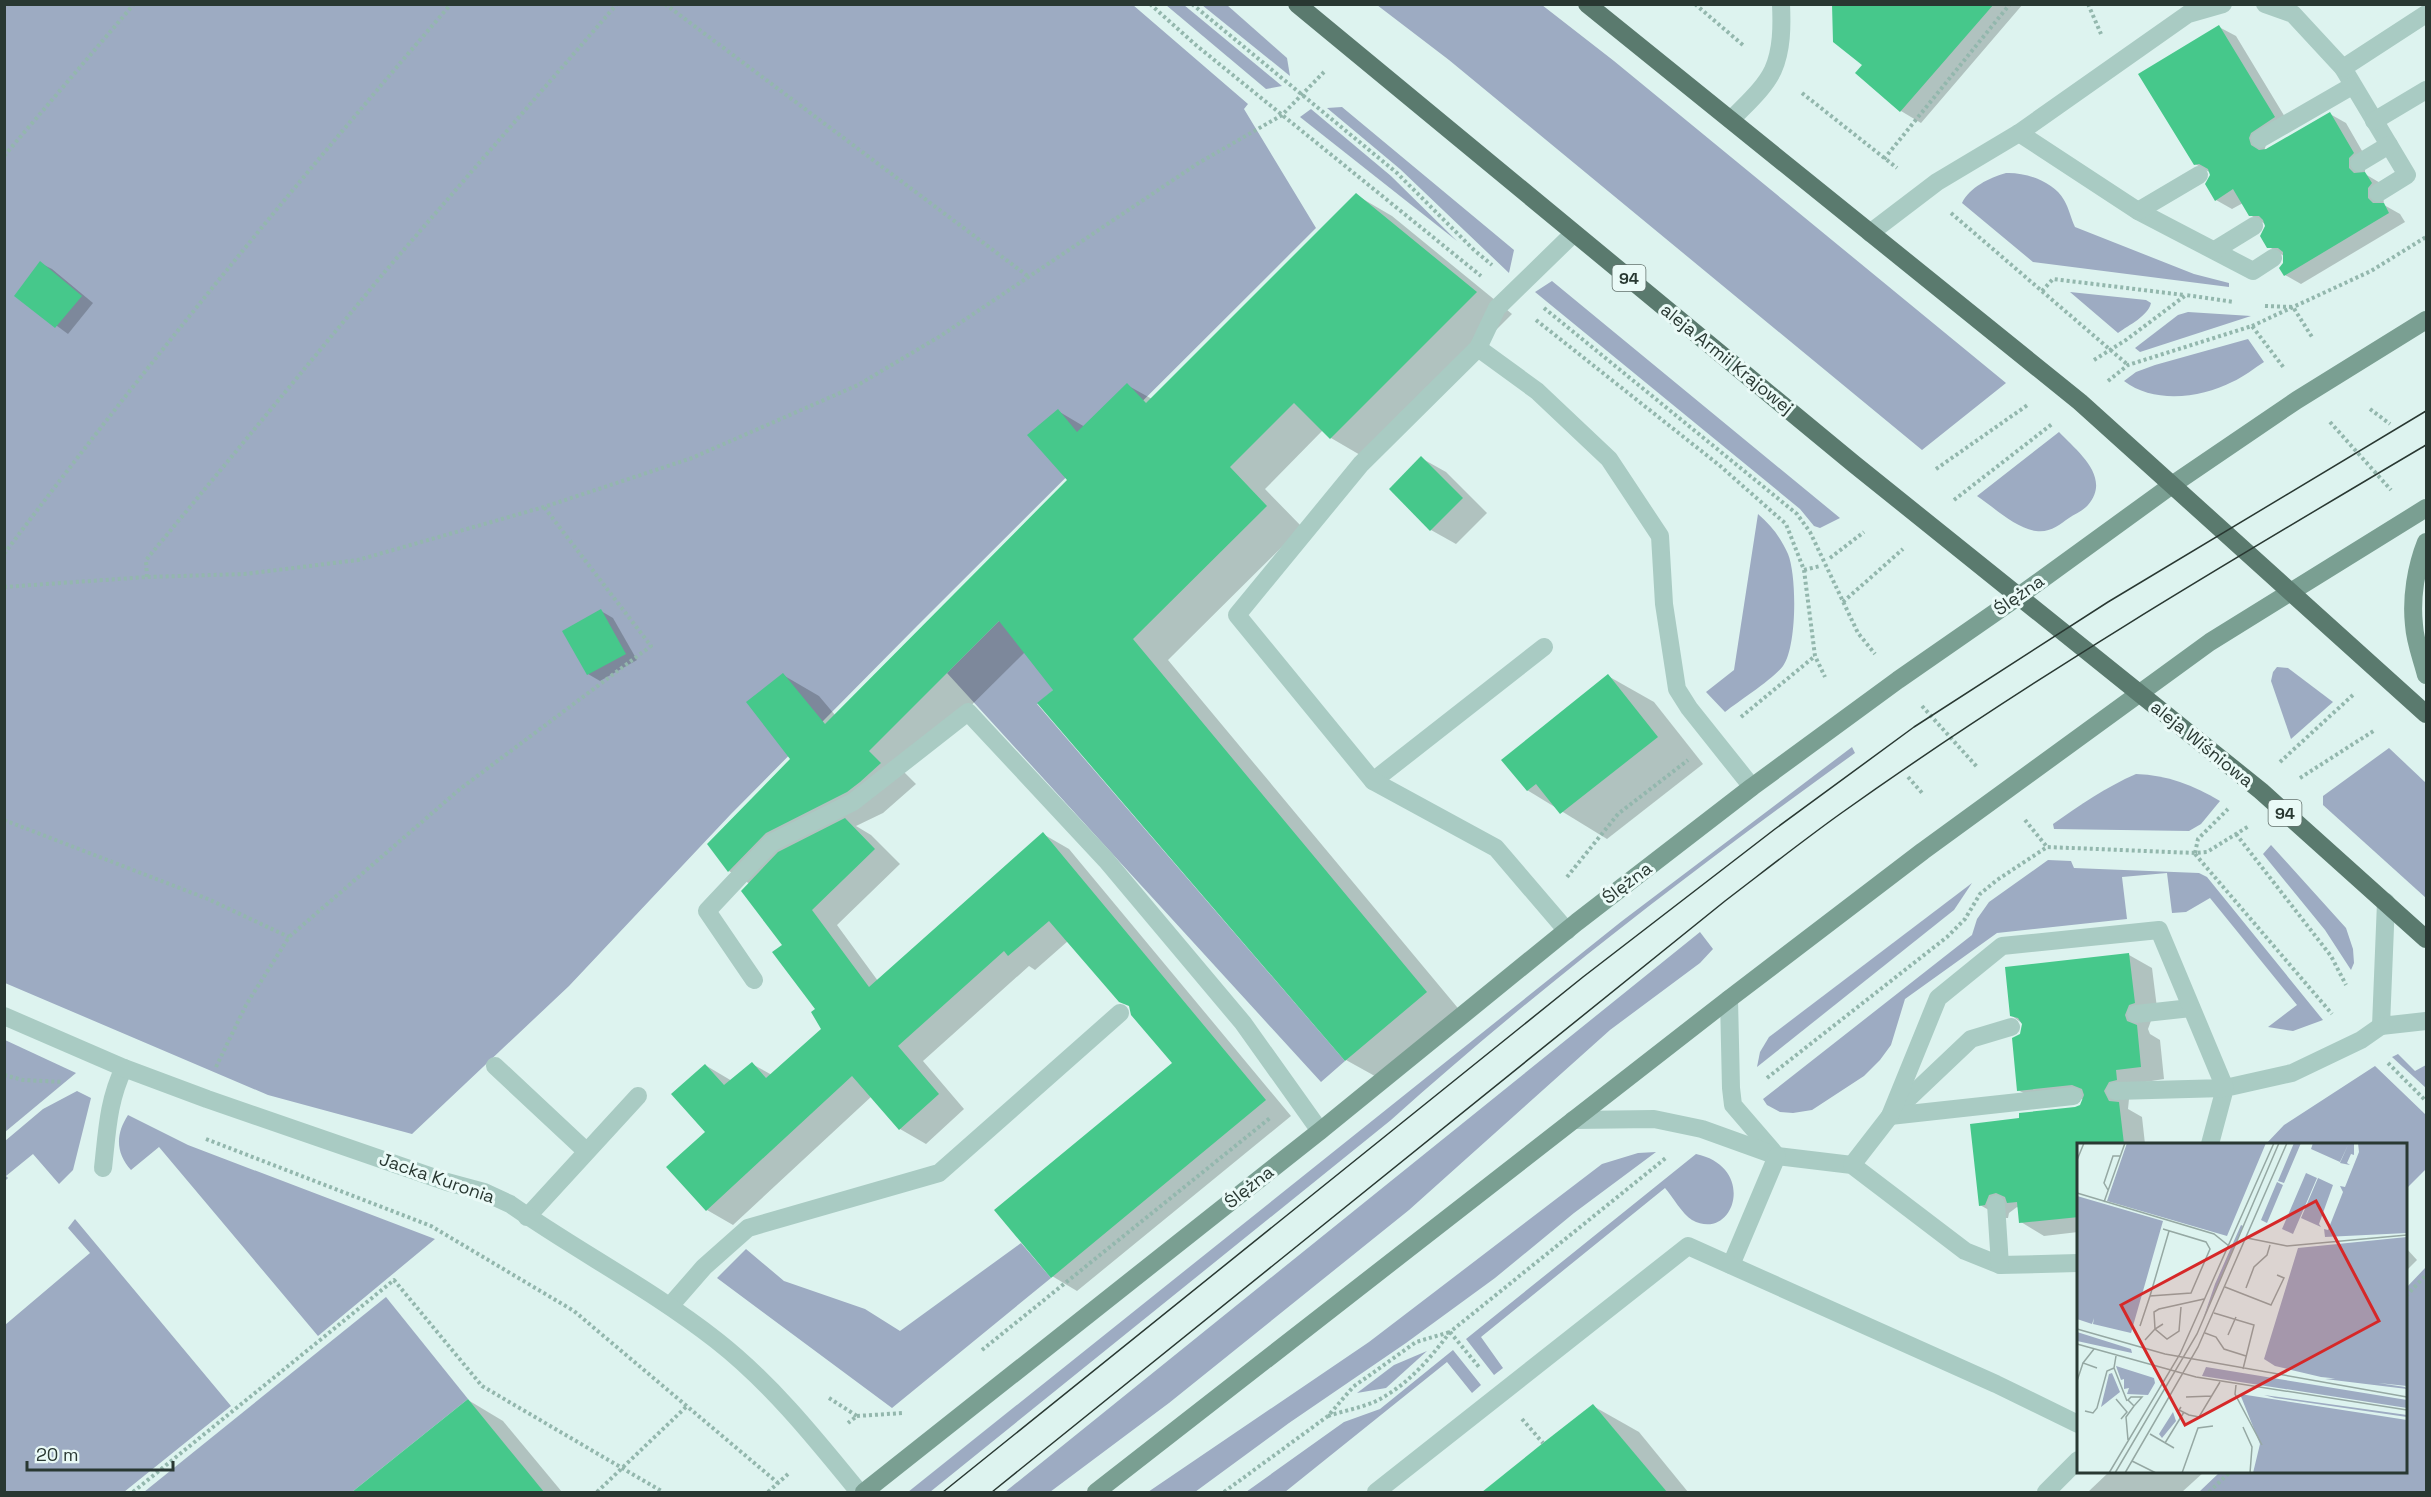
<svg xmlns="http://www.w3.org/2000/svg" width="2431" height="1497" viewBox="0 0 2431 1497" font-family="'Space Grotesk',sans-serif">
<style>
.green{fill:#9dabc2}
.shadow{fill:#0003}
.building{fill:#46c88b}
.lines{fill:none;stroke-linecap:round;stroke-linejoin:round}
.path{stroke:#93b7ad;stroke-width:4;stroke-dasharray:3 3;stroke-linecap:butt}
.lane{stroke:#a9cbc3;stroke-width:18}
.street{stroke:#a9cbc3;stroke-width:18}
.secondary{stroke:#7a9f92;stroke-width:18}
.primary{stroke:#5a7a6e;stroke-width:18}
.tram{stroke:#293832;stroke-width:1.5}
.labels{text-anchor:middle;stroke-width:6;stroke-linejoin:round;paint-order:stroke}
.shield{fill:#eafaf7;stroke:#63726d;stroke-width:1.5}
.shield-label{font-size:16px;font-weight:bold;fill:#293832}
.street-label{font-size:18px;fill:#293832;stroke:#eafaf7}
.inset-road{fill:none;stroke:#95a8a3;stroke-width:1.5}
.view{fill:#d62828;fill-opacity:0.15;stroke:#d62828;stroke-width:3}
.inset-edge{fill:none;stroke:#293832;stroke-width:3}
</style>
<rect width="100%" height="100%" fill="#ddf3ef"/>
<!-- green -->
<g class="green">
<polygon points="4,5 1133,5 1248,104 1244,109 1316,228 918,625 731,814 569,986 412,1134 268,1095 5,983"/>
<polygon points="1166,5 1184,5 1282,86 1266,89"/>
<polygon points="1202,5 1227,5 1287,58 1290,76"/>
<polygon points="1377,5 1542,5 1614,61 2006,383 1922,450 1449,60"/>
<polygon points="1342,107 1514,250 1509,273 1400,169 1327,108"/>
<polygon points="1311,109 1391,176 1457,241 1300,117"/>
<path d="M2006 173C2026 172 2054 182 2064 200 2069 208 2071 219 2075 227L2194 274 2229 283V287L2033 262 1962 203C1970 187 1989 178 2006 173Z"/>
<polygon points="1552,281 1840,518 1820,528 1814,526 1800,509 1535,292"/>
<path d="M2070 292 2146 300 2151 303C2148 316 2129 325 2118 333Z"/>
<polygon points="2188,312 2251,316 2140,352 2135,348 2178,315"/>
<path d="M2248 339 2264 362C2254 368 2244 377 2232 382 2201 398 2154 404 2124 381L2136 372 2155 365Z"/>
<path d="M2059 432C2077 451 2112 477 2088 505 2084 510 2075 514 2069 518 2059 525 2050 533 2036 531 2015 528 1995 508 1977 496Z"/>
<path d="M1758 514C1771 525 1781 538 1788 554 1797 576 1797 647 1783 666 1772 680 1740 700 1725 712L1706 692 1734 670Z"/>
<polygon points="1003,617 1066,679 1037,704 1345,1061 1321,1082 947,673"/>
<polygon points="2277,667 2288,668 2333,702 2291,739 2271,681 2273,672"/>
<path d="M1852 747 1855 753C1695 868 1538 988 1391 1120L930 1492H908L1622 921Z"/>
<polygon points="2389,748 2426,783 2426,898 2323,805 2323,796"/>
<path d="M2136 774C2168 775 2193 785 2220 801L2201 824 2189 831 2054 829 2053 824C2080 805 2106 787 2136 774Z"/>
<polygon points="2271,845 2346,928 2353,949 2354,963 2351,970 2325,930 2263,854"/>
<polygon points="2048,860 2071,861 2074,868 2199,873 2207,877 2323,1020 2293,1031 2268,1027 2297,1005 2210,898 2186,912 2172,913 2167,873 2122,877 2127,919 1997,933 1905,999 1891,1045 1880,1060 1864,1076 1812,1110 1793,1113 1780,1112 1767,1105 1763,1099 1972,935 1977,919 1989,902"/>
<polygon points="1972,883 1954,910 1757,1067 1760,1052 1769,1037"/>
<polygon points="1700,932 1713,949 1700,963 1610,1030 1409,1210 1169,1403 1050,1492 1005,1492"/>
<polygon points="5,1040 76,1073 5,1132"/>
<polygon points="2398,1054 2415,1071 2426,1065 2426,1088 2392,1057"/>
<polygon points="2375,1066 2426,1115 2426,1169 2406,1189 2406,1144 2266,1144 2284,1125"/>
<polygon points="77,1091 91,1098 73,1170 59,1184 33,1154 6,1176 8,1178 5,1181 5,1141 43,1109"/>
<path d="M128 1115 188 1145 435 1239 318 1336 159 1147 131 1170C116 1153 115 1135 128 1115Z"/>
<polygon points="1656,1152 1574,1213 1495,1278 1406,1343 1289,1423 1195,1492 1148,1492 1369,1342 1602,1164 1638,1153"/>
<path d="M1696 1154C1758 1167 1734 1243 1692 1220 1682 1214 1673 1197 1665 1188L1481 1337 1503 1368 1494 1375 1466 1339Z"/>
<polygon points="75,1219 231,1406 124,1492 5,1492 5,1325 90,1253 68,1228"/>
<polygon points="1021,1243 1051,1278 892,1408 717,1278 746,1249 784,1281 865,1309 900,1331"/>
<polygon points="2426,1267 2426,1492 2199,1492 2220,1472 2406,1472 2406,1288"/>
<polygon points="386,1297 468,1399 352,1492 144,1492"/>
<polygon points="1453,1350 1481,1385 1472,1393 1447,1362 1285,1492 1246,1492 1344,1422 1380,1409"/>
<polygon points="1427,1351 1386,1388 1357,1393 1394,1365"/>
</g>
<!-- shadow -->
<g class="shadow">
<polygon points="1834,4 2023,4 1921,123 1901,111 1857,73 1864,65"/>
<polygon points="2219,27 2236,36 2291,127 2267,142 2264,151 2330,114 2346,123 2369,163 2365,168 2365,174 2382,184 2384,205 2400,214 2405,222 2301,284 2285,275 2284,256 2269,247 2265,224 2250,215 2243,203 2232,209 2216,200 2211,173 2195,164"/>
<polygon points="1356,195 1392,216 1512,314 1367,459 1331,438 1323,430 1265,489 1302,527 1168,660 1462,1013 1382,1080 1346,1060 1025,652 904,772 916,784 883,813 856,826 871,835 900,864 837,925 878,981 1043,834 1069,849 1291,1116 1077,1291 1052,1276 1174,1063 1130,1007 1068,941 1035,970 1029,966 923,1061 964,1109 926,1144 900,1129 872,1096 733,1225 707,1210 668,1167 707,1132 705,1065 732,1081 752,1064 772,1075 823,1029 817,1010 750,884 729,871 709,844 792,759 783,675 819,696 835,715 1069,481 1058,411 1085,427 1127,385 1152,399"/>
<polygon points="40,263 52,269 93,303 68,334 16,296"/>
<polygon points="1421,458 1446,472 1487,513 1456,544 1431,530 1391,489"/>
<polygon points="601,611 613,618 637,660 600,681 588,674"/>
<polygon points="1608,676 1654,702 1703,764 1607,839 1527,790"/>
<polygon points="2129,955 2152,968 2158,1016 2152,1018 2148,1029 2150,1034 2160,1040 2164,1079 2139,1083 2129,1099 2128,1109 2142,1117 2145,1144 2078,1144 2078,1232 2044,1236 2021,1222 2019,1208 2017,1207 2009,1213 2008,1218 2003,1218 1980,1205 2021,1119 2075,1109 2081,1106 2084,1099 2042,1103 2018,1090 2021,1035 2023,1024 2011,1015"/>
<polygon points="2406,1248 2417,1260 2406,1271"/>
<polygon points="468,1400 503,1421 562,1492 354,1492"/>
<polygon points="1593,1406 1639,1432 1688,1492 1485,1492"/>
<polygon points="2109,1472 2204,1472 2182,1492 2088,1492"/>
</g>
<!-- building -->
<g class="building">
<polygon points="1832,4 1994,4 1900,112 1855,73 1862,65 1833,42"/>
<polygon points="2219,25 2275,117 2251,133 2249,138 2251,145 2259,150 2266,149 2330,112 2354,153 2349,158 2349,168 2354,173 2365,172 2372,183 2368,188 2368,198 2373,203 2384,203 2389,213 2284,276 2279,268 2283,263 2283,252 2278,248 2267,248 2260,236 2265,226 2263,220 2259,216 2249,216 2233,189 2215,201 2205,184 2210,175 2208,169 2199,164 2194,165 2138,74"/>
<polygon points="1356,193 1477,292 1330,439 1294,403 1230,467 1267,506 1133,639 1427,992 1345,1061 1037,703 1053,690 999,621 869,751 881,763 860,782 847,792 766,833 728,872 707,844 790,759 746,702 783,673 825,724 1067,480 1027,435 1058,409 1077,432 1127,383 1146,403"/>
<polygon points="40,261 82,296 55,328 14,296"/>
<polygon points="1421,456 1463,498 1430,531 1389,489"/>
<polygon points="601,609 626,654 587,675 562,631"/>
<polygon points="1608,674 1658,737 1560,814 1536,784 1527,791 1501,760"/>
<polygon points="845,818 875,849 812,910 869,987 1043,832 1266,1100 1051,1278 994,1210 1172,1063 1131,1015 1129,1006 1119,1002 1049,921 1008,956 1004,951 898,1046 939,1094 899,1130 852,1076 706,1211 666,1167 705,1132 671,1094 705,1064 724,1085 752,1062 766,1078 821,1029 811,1012 815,1009 772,952 782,945 741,891 778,852"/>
<polygon points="2129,953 2135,1003 2129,1005 2125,1015 2127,1021 2137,1025 2141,1067 2116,1070 2117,1080 2109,1082 2104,1091 2109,1101 2119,1102 2124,1144 2079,1144 2079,1217 2019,1223 2017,1202 2007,1203 2005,1197 1996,1193 1989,1195 1985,1205 1979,1206 1970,1124 2019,1118 2019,1113 2075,1107 2080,1105 2084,1095 2082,1089 2072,1085 2017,1091 2012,1038 2020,1034 2022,1024 2018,1018 2010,1016 2005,967"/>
<polygon points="468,1399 544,1492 352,1492"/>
<polygon points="1593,1404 1667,1492 1482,1492 1543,1443"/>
</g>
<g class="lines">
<!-- path -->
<g class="path">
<polyline points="665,4 1029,277"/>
<polyline points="1150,4 1197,46 1481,276"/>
<polyline points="1192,4 1397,173 1474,250 1492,265"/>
<polyline points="1695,4 1744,46"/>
<polyline points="2088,4 2101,34"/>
<polyline points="1802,93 1897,168"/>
<polyline points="4,156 134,4"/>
<polyline points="1884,159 2010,4"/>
<polyline points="1951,213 2128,365"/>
<polyline points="2042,291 2053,279 2184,295"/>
<polyline points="2265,306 2293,307 2312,337"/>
<polyline points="1544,308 1797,514 1810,532 1858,633 1875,654"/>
<polyline points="1536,320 1719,465 1786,524 1804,570 1815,656 1825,677"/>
<polyline points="2252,326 2371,271 2426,237"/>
<polyline points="2094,360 2126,340 2186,295 2234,302"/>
<polyline points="2108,381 2128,365 2252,326 2284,368"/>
<polyline points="2370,409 2390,424"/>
<polyline points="2330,422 2391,490"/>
<polyline points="1936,469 2029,404"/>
<polyline points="1954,500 2052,424"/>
<path d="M4 554C146 365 296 183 451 4"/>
<polyline points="1830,558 1864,532"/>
<polyline points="1804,570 1820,566"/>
<polyline points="147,577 146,560 388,268 617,4"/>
<polyline points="4,587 147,577 245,574 358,560 544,507 692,458 858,385 942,335 1197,164 1282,115 1324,72"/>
<polyline points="1843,602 1903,549"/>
<polyline points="1922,706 1978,768"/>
<polyline points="1741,717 1815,656"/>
<polyline points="2280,762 2354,694"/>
<polyline points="1908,777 1923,794"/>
<polyline points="2300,778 2375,730"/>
<polyline points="4,820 208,899 289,937"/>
<polyline points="2025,820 2047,847"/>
<polyline points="2236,834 2331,956 2346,985"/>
<polyline points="2195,853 2198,839 2228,809"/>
<polyline points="2195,854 2332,1014"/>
<polyline points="1567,877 1618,814 1688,760"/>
<polyline points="2388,1063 2426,1101"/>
<polyline points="216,1067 246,1005 289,937 460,789 651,646 544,507"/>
<polyline points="4,1075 23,1080 63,1082"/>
<polyline points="1767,1078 1947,937 1965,919 1980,894 1997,880 2047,847 2195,853 2207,852 2249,826"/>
<polyline points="206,1139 431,1226 574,1311 778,1483"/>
<polyline points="2406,1296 2426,1275"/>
<polyline points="1450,1332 1479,1367"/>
<polyline points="982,1350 1270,1118"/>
<polyline points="829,1398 857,1416 848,1423"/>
<polyline points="857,1416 903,1413"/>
<path d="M1328 1416C1343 1411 1360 1408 1374 1402 1406 1387 1429 1360 1450 1332L1667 1157"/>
<polyline points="1522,1419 1543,1443"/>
<polyline points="133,1492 394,1280 482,1386 663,1492"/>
<polyline points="597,1492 686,1407"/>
<polyline points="768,1492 788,1474"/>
<polyline points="1224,1492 1328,1416 1353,1387 1416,1342 1450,1332"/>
<polyline points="2209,1492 2230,1472"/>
</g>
<!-- lane -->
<g class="lane">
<polyline points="2265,4 2293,14 2343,68 2407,175 2378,193"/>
<polyline points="2343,68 2426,14"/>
<path d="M1731 120C1745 105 1764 89 1773 70 1782 50 1782 26 1781 4"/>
<polyline points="2374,121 2426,90"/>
<polyline points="2019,133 2138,211 2253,271 2273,258"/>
<polyline points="2260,139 2352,86"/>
<polyline points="2359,163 2389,145"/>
<polyline points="2138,211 2199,175"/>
<polyline points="1870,233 1937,182 2019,133 2188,14 2223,4"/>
<polyline points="2215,250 2254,226"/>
<polyline points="1478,348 1537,391 1609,459 1660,536 1664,604 1677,689 1689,708 1752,787"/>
<polyline points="1373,781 1544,647"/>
<polyline points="2386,902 2381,1026 2426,1021"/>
<polyline points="1567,931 1496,848 1373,781 1237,615 1361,464 1478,348 1497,308 1574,233"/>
<polyline points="754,980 707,911 771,843 853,802 968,712 1106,860 1243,1023 1320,1131"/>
<polyline points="1729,999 1731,1088 1733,1105 1776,1155"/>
<polyline points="2136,1014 2191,1008"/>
<polyline points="495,1066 586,1151"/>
<polyline points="1894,1112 1971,1039 2011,1027"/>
<polyline points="1890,1116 2073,1096"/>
<polyline points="1573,1120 1654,1119 1702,1129 1777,1156 1852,1165 1965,1251 2000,1265 2078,1263"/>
<polyline points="2210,1144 2225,1088 2292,1073 2361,1040 2381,1026"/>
<polyline points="1852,1165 1890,1116 1938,998 2002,946 2159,930 2225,1088 2115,1091"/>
<path d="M103 1168C107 1133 108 1100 124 1068"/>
<polyline points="1996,1204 2000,1265"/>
<polyline points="527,1217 638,1096"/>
<polyline points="1731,1265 1777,1156"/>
<polyline points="670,1306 704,1267 748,1228 939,1173 1120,1013"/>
<polyline points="1376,1492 1688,1246 1996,1384 2078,1424"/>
<polyline points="2046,1492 2078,1460"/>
</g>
<!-- street -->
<path class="street" d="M4 1016 124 1068 207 1099 447 1182 484 1192 510 1204C577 1251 651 1289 716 1340 771 1383 815 1438 859 1492"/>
<!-- secondary -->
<g class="secondary">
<path d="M2426 542C2416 567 2411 598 2414 625 2415 642 2422 659 2426 675"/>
<polyline points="864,1492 1320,1131 1577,922 1752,787 1898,680 2019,596 2172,485 2297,400 2426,320"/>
<polyline points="1096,1492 1729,999 1923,851 2210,642 2426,508"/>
</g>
<!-- primary -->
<g class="primary">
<polyline points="1297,4 1854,464 2261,791 2426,939"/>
<polyline points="1587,4 2080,402 2426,714"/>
</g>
<!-- tram -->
<g class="tram">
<polyline points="943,1492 1583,977 1775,829 1914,727 2108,602 2426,411"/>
<path d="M992 1492 1725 901C1763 872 1801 842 1840 814 2028 680 2228 562 2426 445"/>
</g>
</g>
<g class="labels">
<!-- shield labels -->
<g class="shield">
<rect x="1612.5" y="265" width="33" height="26" rx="4.5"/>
<rect x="2268.5" y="800" width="33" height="26" rx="4.5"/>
</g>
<g class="shield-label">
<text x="1629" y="284">94</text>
<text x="2285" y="819">94</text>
</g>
<!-- street labels -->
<g class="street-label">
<text transform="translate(1727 359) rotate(39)" y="6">aleja Armii Krajowej</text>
<text transform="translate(2019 595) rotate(-35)" y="6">Ślężna</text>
<text transform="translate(2202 744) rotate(39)" y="6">aleja Wiśniowa</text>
<text transform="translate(1627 883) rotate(-37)" y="6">Ślężna</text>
<text transform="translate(437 1178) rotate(19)" y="6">Jacka Kuronia</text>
<text transform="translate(1249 1187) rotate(-38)" y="6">Ślężna</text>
</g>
</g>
<!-- overview -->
<g transform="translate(2077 1143)">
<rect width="330" height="330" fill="#ddf3ef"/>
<path d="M50 0H189L150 93 30 58ZM217 0H224L207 40 201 38ZM236 0H277V12L274 11 270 20 273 22 263 20 271 2 263 19 234 6ZM281 0H330V90L248 94 247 86 251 87 266 49 263 43 268 44 282 9ZM229 30 240 35 216 91 205 86ZM241 35 256 42 242 81 244 84 224 75ZM200 39 206 42 190 80 184 77ZM0 53 86 78 54 190 16 181 17 175 15 181 0 176ZM164 82 166 83 126 176 138 141ZM330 94V243L244 234 198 223 187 216 221 105ZM0 189 54 206 55 210 0 198ZM39 223 77 235 78 240 71 252 50 251 52 245 47 246V236L44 237ZM129 224 330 257V265L125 233ZM35 230 43 249 24 264 32 231ZM268 235 328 244 330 246 248 236ZM163 251 330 277V330H176L183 301ZM187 252 330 272V274L198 255ZM96 269 99 278 85 295 82 291Z" fill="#9dabc2"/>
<path class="inset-road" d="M0 17 7 0M31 47 27 40 36 13H43M0 50 137 91 152 103M27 59 48 0M170 95 210 103 330 92M148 144 194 162 207 135 200 132M169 145 177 124 190 112 193 102M73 153 92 88M137 170 177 182 166 226M86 181 78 186 90 196 102 188 104 164M63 183 73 153 114 150 133 106 129 99 86 86M0 186 88 211 330 254M128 190 139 194 147 206 169 213M151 192 159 174M68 197 78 186 77 169 82 166 127 156M0 201 119 234 330 267M17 206 6 220 20 225M39 213 37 225 50 258M0 238 6 220M159 242 158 251 185 302M54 254H65L57 263 51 257ZM109 254 135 253M39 256 50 269 44 276M104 264 102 267 112 272 122 274 143 239M8 268 16 270 20 265 30 228 37 225M166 284 175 304 173 330M73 291 97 305M51 297 49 274 57 263M88 300 107 269M55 318 79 330M32 330 103 211 197 0M38 330 120 191 202 0M48 330 121 204 210 0M105 330 121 285 136 283"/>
<path class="view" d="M239 58 302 178 108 282 44 162Z"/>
<rect width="330" height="330" class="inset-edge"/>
</g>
<!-- border -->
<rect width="2431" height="1497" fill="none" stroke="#293832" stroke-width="12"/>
<!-- scale -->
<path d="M27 1461v9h146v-9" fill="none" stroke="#293832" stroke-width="3"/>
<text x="36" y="1461" font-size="18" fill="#293832" stroke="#eafaf7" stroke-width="4.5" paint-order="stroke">20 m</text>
</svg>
